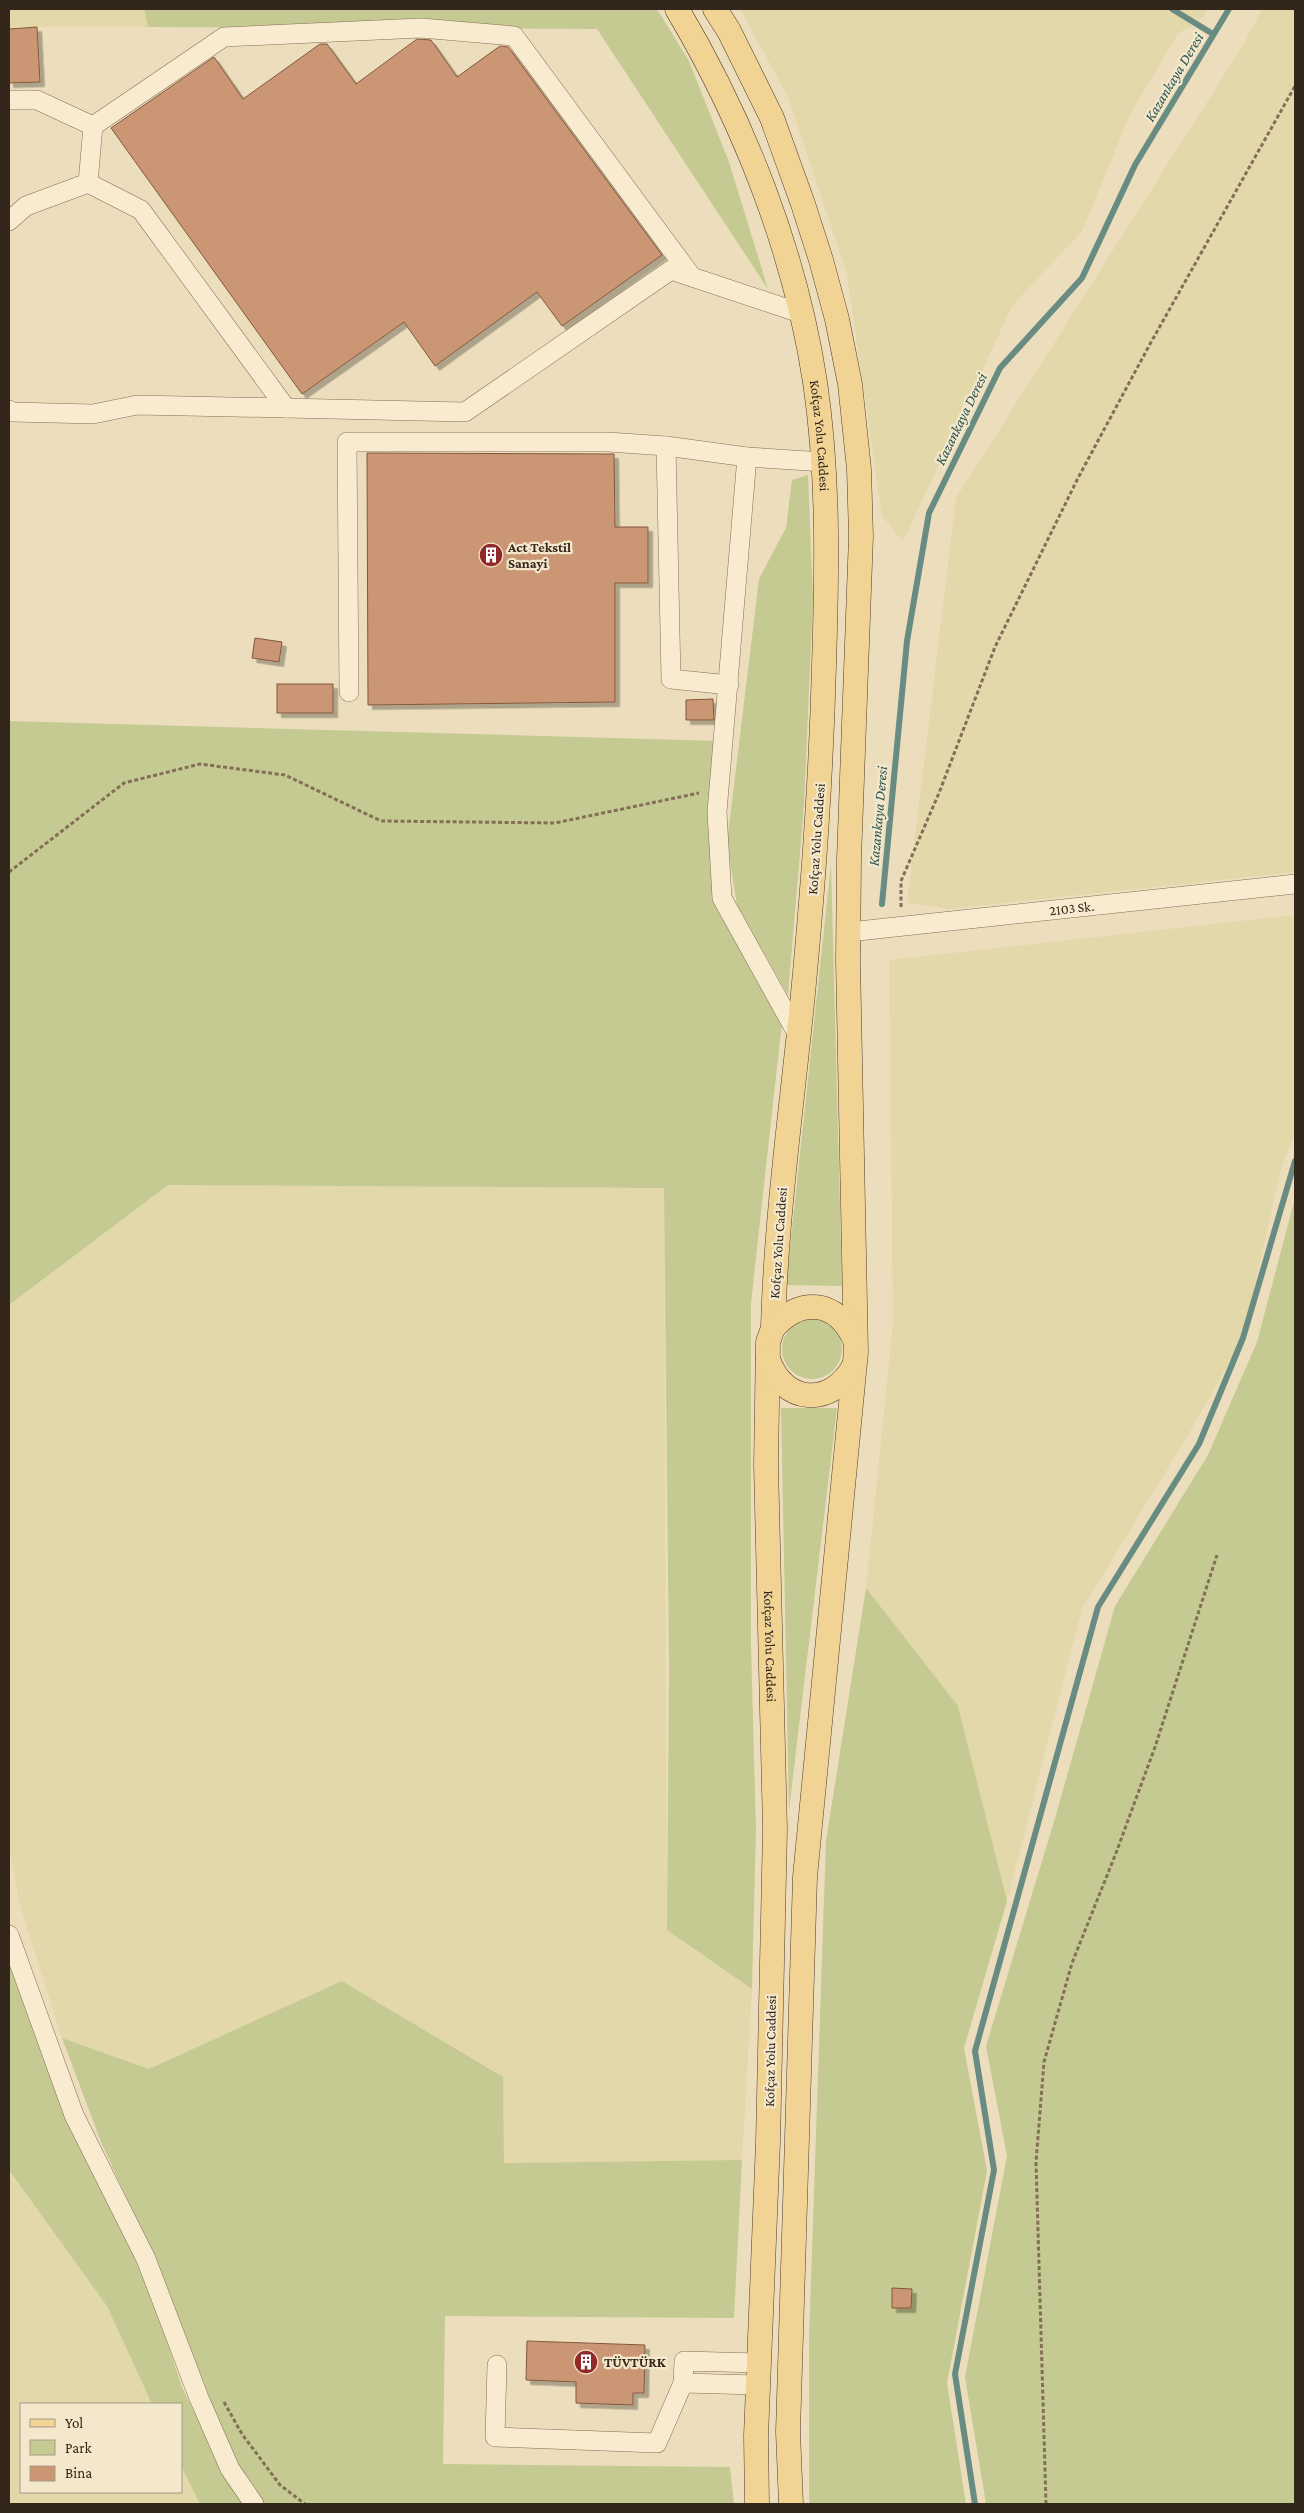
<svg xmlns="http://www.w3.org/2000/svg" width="1304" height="2513" viewBox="0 0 1304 2513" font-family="'Crimson Pro',serif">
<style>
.farmland{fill:#e2d8aa}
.green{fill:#c4ca91}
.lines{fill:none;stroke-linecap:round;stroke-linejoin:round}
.stream{stroke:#688b82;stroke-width:6}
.building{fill:#ca9673;stroke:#82583d;filter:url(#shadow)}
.minor-casing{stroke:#846e56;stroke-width:20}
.major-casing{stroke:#513c2b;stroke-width:25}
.path{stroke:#846e56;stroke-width:3;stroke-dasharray:4 2.5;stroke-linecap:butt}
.minor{stroke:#f8ebcf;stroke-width:19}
.major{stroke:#f1d393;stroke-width:24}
.labels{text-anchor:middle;stroke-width:4.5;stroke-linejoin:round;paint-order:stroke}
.street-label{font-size:14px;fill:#33261b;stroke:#f4e8cc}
.poi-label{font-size:14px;font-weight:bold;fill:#33261b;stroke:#f4e8cc;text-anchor:start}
.water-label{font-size:15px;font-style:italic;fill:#2a5350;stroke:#f4e8cc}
</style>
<defs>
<filter id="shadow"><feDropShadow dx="4.5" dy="4.5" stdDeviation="0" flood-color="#0004"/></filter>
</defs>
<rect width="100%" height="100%" fill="#ecdebd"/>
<!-- farmland -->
<g class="farmland">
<polygon points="9,9 144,9 148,27 9,27"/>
<polygon points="740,9 1208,9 1198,23 1178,33 1130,115 1082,231 1012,306 903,542 882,516 847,275 787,95"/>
<polygon points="1262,9 1295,9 1295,872 949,909 907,903 956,498 1243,45"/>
<polygon points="1295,915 1295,1132 1280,1173 1243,1338 1187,1437 1082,1609 1007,1901 958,1706 866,1588 893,1323 889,960"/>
<polygon points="168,1185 664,1188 667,1930 752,1989 742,2160 504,2163 503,2077 342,1981 149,2069 62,2038 20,1906 9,1848 9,1305"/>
<polygon points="9,2170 107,2306 152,2404 21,2404 21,2492 181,2492 181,2466 200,2504 9,2504"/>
</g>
<!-- green -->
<g class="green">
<polygon points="144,9 657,9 689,61 729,162 768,289 597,29 148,27"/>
<polygon points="808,475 813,598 804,805 788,995 737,905 727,843 759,579 786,528 792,480"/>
<polygon points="9,721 720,741 717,899 782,1022 751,1303 751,1646 756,1829 752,1989 667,1930 669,1668 664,1188 168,1185 9,1305"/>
<polygon points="831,864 842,1286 786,1285"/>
<polygon points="1295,1198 1295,2504 986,2504 965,2377 1007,2156 986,2046 1056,1815 1115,1606 1208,1455 1257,1342"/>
<circle cx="812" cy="1349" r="30"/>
<polygon points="781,1408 837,1408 789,1810"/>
<polygon points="866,1588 958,1706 1007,1901 964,2048 987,2171 947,2383 966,2504 810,2504 809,2498 809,2338 826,1841"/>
<polygon points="9,1960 141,2263 182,2387 222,2470 246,2504 200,2504 181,2466 181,2404 152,2404 107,2306 9,2170"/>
<polygon points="342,1981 503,2077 504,2163 742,2160 734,2318 445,2316 443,2464 730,2467 734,2504 262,2504 236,2467 152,2254 101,2142 62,2038 149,2069"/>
</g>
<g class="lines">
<!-- stream -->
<g class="stream">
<polyline points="1172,9 1213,34"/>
<polyline points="882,904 907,641 929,513 1000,368 1082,278 1135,165 1229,9"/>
<polyline points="975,2504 955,2374 994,2170 975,2051 1098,1607 1199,1444 1243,1338 1295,1161"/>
</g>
</g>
<!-- building -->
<g class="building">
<polygon points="37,27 40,82 9,83 9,29"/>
<polygon points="417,39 431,40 457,77 500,46 508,47 662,255 562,326 537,292 435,366 404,322 302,394 111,128 214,57 243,99 320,44 327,44 356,84"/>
<polygon points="367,453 614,454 615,527 648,527 648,583 615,583 615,702 368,705"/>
<polygon points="255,638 282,642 279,662 252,658"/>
<rect x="277" y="684" width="56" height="29"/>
<polygon points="713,699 714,720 686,720 686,700"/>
<polygon points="892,2288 912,2289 911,2308 892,2308"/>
<polygon points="527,2341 645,2345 644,2393 633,2393 633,2405 576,2403 576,2382 526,2380"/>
</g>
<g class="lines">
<!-- minor casing -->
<g class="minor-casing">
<g id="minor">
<polyline points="9,100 37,100 93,126"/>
<polyline points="9,221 26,206 88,183"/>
<polyline points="692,277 514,36 421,28 224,37 93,126 88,183 141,210 286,408 465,412 671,270 800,313"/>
<polyline points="9,410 12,412 93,414 137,405 286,408"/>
<polyline points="666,446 671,679 729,685"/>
<polyline points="747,457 717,812 722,898 799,1037"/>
<polyline points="349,692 347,442 608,442 666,446 747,457 824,462"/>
<path id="s1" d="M849 932 1295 884"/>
<polyline points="9,1935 74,2115 146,2259 199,2398 230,2469 254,2504"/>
<polyline points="497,2365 495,2437 657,2443 683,2383"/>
<polyline points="757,2385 683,2383 684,2361 758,2363"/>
</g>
</g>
<!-- major casing -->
<g class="major-casing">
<g id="major">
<path id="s2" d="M677 9C744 122 795 251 815 382 829 476 827 570 824 666 821 779 813 891 802 1004 791 1112 776 1219 773 1328L768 1342 766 1465 775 1829 768 2142 756 2436 757 2504"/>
<polyline points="715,9 729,31 772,118 803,204 821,260 837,319 850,384 859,469 861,536 849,859 848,961 856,1352 805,1877 788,2432 791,2504"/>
<path d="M773 1328C800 1297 836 1300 854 1338"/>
<path d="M768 1359C783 1404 831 1408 854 1366"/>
</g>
</g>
<!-- path -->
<g class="path">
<polyline points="9,872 124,783 200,764 285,775 381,821 555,823 699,793"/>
<polyline points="901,907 901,881 939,793 995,647 1078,478 1150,344 1295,86"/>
<polyline points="224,2402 242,2434 280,2485 305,2504"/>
<polyline points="1046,2504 1036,2162 1044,2062 1072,1963 1116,1853 1155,1747 1217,1555"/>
</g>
<!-- minor -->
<use href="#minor" class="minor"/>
<!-- major -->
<use href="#major" class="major"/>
</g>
<!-- icons -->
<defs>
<g id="building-disc" transform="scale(1.25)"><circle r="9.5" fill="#912829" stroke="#f4e8cc"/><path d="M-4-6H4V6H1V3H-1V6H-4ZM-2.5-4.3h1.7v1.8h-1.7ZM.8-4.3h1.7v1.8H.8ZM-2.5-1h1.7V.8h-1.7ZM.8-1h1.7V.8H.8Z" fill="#fff"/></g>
</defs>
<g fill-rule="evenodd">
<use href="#building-disc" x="491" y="555"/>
<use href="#building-disc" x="586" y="2362"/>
</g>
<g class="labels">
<!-- street labels -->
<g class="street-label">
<text dy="5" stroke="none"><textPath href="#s2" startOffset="454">Kofçaz Yolu Caddesi</textPath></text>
<text transform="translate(816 839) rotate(-86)" y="5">Kofçaz Yolu Caddesi</text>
<text dy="5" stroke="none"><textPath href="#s1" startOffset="224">2103 Sk.</textPath></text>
<text transform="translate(778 1243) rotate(-86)" y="5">Kofçaz Yolu Caddesi</text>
<text dy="5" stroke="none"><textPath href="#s2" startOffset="1668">Kofçaz Yolu Caddesi</textPath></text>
<text transform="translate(770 2051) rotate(-89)" y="5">Kofçaz Yolu Caddesi</text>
</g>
<!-- poi labels -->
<g class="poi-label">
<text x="508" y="552">Act Tekstil<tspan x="508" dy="16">Sanayi</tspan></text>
<text x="604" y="2367">TÜVTÜRK</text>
</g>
<!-- water labels -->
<g class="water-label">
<text transform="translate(1174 77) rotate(-59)" y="5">Kazankaya Deresi</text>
<text transform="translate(961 419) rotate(-64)" y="5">Kazankaya Deresi</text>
<text transform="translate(878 816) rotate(-85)" y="5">Kazankaya Deresi</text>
</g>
</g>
<!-- border -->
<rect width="1304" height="2513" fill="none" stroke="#33261b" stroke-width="20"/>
<!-- legend -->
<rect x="20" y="2403" width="162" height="90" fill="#f4e8cc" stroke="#a79a85"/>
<rect x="30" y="2419" width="25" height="8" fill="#f1d393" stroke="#a79a85"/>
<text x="65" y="2428" font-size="15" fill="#33261b">Yol</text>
<rect x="30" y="2440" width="25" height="15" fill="#c4ca91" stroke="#a79a85"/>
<text x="65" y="2453" font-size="15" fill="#33261b">Park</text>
<rect x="30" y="2466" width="25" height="15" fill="#ca9673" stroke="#a79a85"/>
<text x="65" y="2478" font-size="15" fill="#33261b">Bina</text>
</svg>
